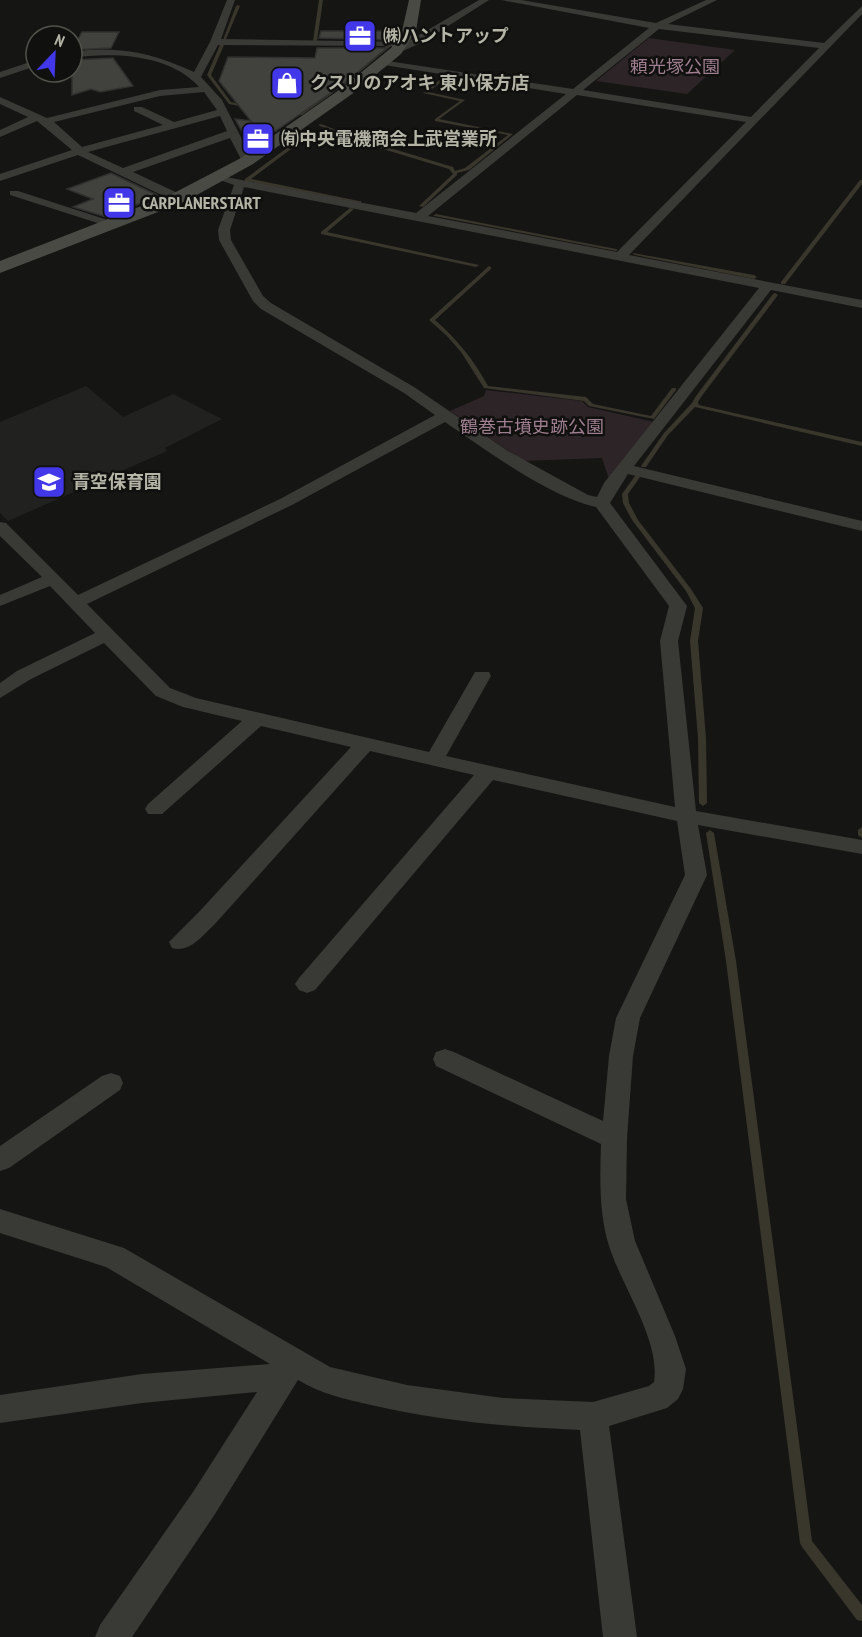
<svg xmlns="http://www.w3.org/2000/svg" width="862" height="1637" viewBox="0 0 862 1637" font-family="'PT Sans Narrow','Noto Sans JP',sans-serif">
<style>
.built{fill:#212220}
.green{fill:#2d2428}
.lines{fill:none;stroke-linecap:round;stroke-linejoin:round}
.stream{fill:#39362b;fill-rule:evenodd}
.building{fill:#41423e;stroke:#30312e;stroke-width:1.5}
.street{fill:#393a35;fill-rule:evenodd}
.secondary{fill:#494a43;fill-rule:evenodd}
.labels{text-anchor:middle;stroke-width:5;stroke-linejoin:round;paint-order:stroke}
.far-poi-label{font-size:18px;font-weight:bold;fill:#b4b5a6;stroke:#10100f;text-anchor:start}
.far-park-label{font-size:18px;fill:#9f7e90;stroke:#10100f}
</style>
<rect width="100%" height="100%" fill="#151514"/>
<!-- built -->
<polygon class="built" points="86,386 123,417 173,394 222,419 165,448 167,451 8,521 0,513 0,422"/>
<!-- green -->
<g class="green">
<polygon points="649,38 735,50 687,94 596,81"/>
<polygon points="486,390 582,401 588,407 654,422 609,479 602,458 523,461 450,411 484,396"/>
</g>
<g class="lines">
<!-- stream -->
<g class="stream">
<polygon points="319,0 323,0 317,41 315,42 313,41"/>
<polygon points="238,5 240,6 226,39 223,40 236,6"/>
<polygon points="222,44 224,45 211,75 231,102 249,106 249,108 229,104 207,75 220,45"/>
<polygon points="380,44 392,45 343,86 341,86 341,84 386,46 380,46"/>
<polygon points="445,76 448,77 428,92 465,100 439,119 513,134 469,170 457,173 457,175 423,207 419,206 453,174 449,169 353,140 318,125 321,124 357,138 453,167 455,171 465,168 508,135 435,121 435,119 460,101 423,93"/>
<polygon points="330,92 333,93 302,115 300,115 300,113"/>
<polygon points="287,148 291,149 251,179 359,201 361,201 361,203 245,181 245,179"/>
<polygon points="860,180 862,180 862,184 785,284 781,284 781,282"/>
<polygon points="350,208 354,209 327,232 479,265 476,267 321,234 321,232"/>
<polygon points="436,214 616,249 618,250 616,251 434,216 434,215"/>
<polygon points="633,253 754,275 757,277 754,279 635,255 633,254"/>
<path d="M489 266 491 267V269L435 320C457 339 474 360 488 386L586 397 593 404 651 416 672 388H676V390L654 419 589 406 584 401 484 388 461 352 447 336 429 320Z"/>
<polygon points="775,293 778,295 701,397 698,402 699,405 862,442 862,446 695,407 668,435 646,467 642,467 641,466 664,433 692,403 696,396 773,294"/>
<polygon points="637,475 640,477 628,494 629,503 638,520 691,589 703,608 698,641 706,738 707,803 703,806 699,803 698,738 690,641 695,608 686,591 632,520 623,503 622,494 635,476"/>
<polygon points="862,827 862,838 858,835 858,830"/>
<polygon points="710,830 714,833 736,961 812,1541 862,1605 862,1621 857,1620 802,1547 800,1543 726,961 706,833"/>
</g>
</g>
<!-- building -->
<g class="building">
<polygon points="321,31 399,31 394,40 319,38"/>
<polygon points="82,32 119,32 111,48 72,50"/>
<polygon points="317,48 387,48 341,86 251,148 235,119 251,121 219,81 228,57 315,58"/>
<polygon points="113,58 133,86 100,92 91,89 72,95 72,60"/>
<polygon points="111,173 159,196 106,217 73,207 93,199 67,189"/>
</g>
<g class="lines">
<!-- street -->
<g class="street">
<path d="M227 0H235L221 39 407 42 479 0H489L423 42 396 54 391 51 399 46 218 45 201 77 222 100 253 161 243 163 230 138 133 172 182 195V201H174L78 155 0 181V174L72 150 37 121 0 137V130L28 117 0 104V97L47 118 160 90 199 87C170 54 112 52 72 58V52C117 45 153 53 194 72L210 42ZM204 92 217 110 174 122 142 107H134V111L163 125 82 147 54 122 160 96ZM220 116 227 131 123 168 88 152Z"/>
<path d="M501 0H521L656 23 706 0H717L668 24 824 43 862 6V14L629 255 862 300V308L771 290 634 466 862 521V531L628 474 610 503 687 606 678 641 696 811 862 840V854L698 825 707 875 640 1018 633 1056 627 1138 626 1199 635 1241 675 1336 686 1369 683 1389 678 1399 667 1408 609 1426 637 1637H603L580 1430C509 1427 440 1421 371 1405 345 1399 321 1394 298 1380L215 1514 132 1637H95L100 1625 193 1492 257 1392 142 1403 0 1423V1395L142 1374 270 1364 106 1267 0 1233V1209L124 1248 330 1367 407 1385 503 1398 593 1402 649 1386 654 1382C661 1338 618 1282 607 1239 599 1208 600 1176 601 1144L436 1066 433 1059 436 1052 445 1049 454 1052 603 1121 609 1056 616 1018 685 875 677 821 493 780 315 990 307 993 299 990 295 984 299 978 474 775 370 751 214 925C202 936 190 953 172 948L169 942 198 913 351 747 261 726 162 814H148L145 809 148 804 242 721 183 707 156 696 104 643 31 679 0 698V683L17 671 95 633 50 586 0 606V595L42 577 0 536V522L6 523 78 595 280 499 435 415 404 393 261 309 253 301 219 240 218 230 234 185 220 180 226 177 416 213 566 94 384 65 379 62 381 60 573 89 649 28ZM659 29 819 48 751 117 583 90ZM577 95 746 122 617 252 428 216ZM244 187 759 288 604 483 597 497 588 495 508 451 414 387 271 303 263 296 231 240 230 230ZM445 422C486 450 548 496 596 507L669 606 660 641 675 807 446 756 491 676 489 672H475L429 752 196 698 170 688 87 604 292 505Z"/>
<polygon points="36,60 36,66 0,78 0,72"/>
<polygon points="10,191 18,191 120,224 110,227 10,195"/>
<polygon points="111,1073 120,1076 123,1083 120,1090 9,1168 0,1171 0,1146 102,1076"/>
</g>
<!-- secondary -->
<polygon class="secondary" points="409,0 421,0 416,31 401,54 352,94 253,164 184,202 0,273 0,261 172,194 241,158 342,88 391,48 402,31"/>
</g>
<!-- icons -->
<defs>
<g id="office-square" transform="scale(1.725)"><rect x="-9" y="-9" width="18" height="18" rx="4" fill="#4238e9" stroke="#10100f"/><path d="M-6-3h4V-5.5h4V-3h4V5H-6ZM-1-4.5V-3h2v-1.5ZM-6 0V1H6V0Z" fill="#fff"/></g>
<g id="shop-square" transform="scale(1.725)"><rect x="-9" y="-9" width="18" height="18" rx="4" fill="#4238e9" stroke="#10100f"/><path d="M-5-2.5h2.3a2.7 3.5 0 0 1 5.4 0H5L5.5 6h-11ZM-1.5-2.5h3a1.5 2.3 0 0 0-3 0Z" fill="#fff"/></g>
<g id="school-square" transform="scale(1.725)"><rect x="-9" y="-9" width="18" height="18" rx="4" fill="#4238e9" stroke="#10100f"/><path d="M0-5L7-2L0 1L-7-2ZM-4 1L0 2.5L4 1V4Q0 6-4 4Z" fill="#fff"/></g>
</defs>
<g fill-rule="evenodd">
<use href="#office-square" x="360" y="36"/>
<use href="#shop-square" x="287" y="83"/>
<use href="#office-square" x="258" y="139"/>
<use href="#office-square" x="119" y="203"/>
<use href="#school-square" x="49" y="482"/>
</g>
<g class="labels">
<!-- far-poi labels -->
<g class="far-poi-label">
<text x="383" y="42">㈱ハントアップ</text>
<text x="310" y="89">クスリのアオキ 東小保方店</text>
<text x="281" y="145">㈲中央電機商会上武営業所</text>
<text x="142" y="209">CARPLANERSTART</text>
<text x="72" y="488">青空保育園</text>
</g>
<!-- far-park labels -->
<g class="far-park-label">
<text x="675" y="73">頼光塚公園</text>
<text x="532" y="433">鶴巻古墳史跡公園</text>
</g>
</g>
<!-- north arrow -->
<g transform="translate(54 54) rotate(23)"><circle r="28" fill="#10100f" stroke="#52524b" stroke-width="1.5"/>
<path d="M0-4.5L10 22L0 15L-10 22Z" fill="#4238e9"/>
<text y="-9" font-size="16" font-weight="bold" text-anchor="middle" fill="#b4b5a6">N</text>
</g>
</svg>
